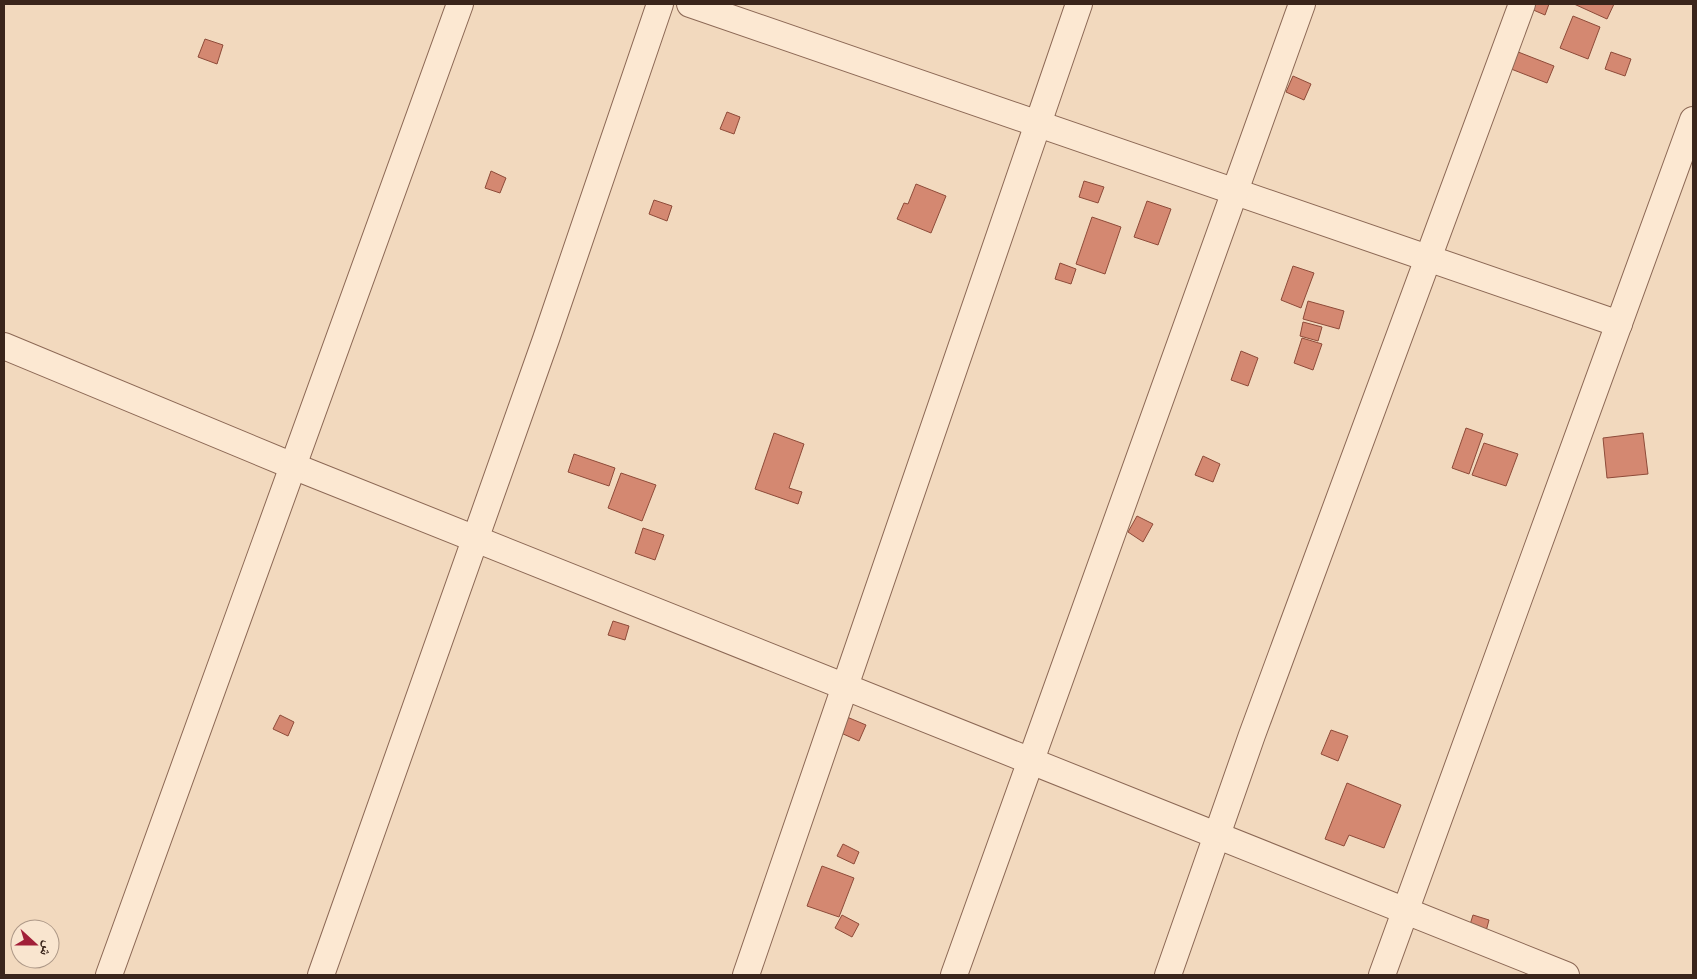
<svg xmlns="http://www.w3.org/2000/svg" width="1697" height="979" viewBox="0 0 1697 979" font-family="'Source Serif 4','Noto Naskh Arabic',serif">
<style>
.building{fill:#d48871;stroke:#8e4b39}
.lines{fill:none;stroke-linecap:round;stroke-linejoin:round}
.minor-casing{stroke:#8c6855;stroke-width:28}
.minor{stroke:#fce8d2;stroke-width:26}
</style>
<rect width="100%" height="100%" fill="#f2d9be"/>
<!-- building -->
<g class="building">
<polygon points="1534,4 1549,4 1545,15 1531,9"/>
<polygon points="1574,4 1614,4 1607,19"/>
<polygon points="1573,16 1600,27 1588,59 1560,48"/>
<polygon points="205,39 223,45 217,64 198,57"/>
<polygon points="1513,50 1554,66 1547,83 1506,67"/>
<polygon points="1611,52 1631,59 1625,76 1605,69"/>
<polygon points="1293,76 1311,84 1304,100 1286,92"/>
<polygon points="727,112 740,117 734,134 720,129"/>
<polygon points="491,171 506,178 500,193 485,188"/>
<polygon points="1084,181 1104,187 1098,203 1079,197"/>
<polygon points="916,184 946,196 931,233 897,219 904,203 908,204"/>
<polygon points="654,200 672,206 667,221 649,214"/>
<polygon points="1147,201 1171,209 1158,245 1134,237"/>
<polygon points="1092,217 1121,227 1105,274 1076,264"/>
<polygon points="1060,263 1076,269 1071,284 1055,279"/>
<polygon points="1293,266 1314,273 1301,308 1281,300"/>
<polygon points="1308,301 1344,311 1339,329 1303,319"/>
<polygon points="1303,322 1322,327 1318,341 1300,336"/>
<polygon points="1302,338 1322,344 1313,370 1294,363"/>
<polygon points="1241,351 1258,358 1248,386 1231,380"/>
<polygon points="1466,428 1483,434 1469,474 1452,468"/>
<polygon points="774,433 804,444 789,488 802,492 798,504 755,489"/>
<polygon points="1643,433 1648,474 1607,478 1603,438"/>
<polygon points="1484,443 1518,454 1506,486 1472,475"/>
<polygon points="574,454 615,468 609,486 568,472"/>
<polygon points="1203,456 1220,464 1213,482 1195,475"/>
<polygon points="621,473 656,485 642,521 608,508"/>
<polygon points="1137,516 1153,524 1143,542 1128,532"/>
<polygon points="643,528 664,535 655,560 635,553"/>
<polygon points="613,621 629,626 625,640 608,635"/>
<polygon points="280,715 294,722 288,736 273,729"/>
<polygon points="847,717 866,725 859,741 841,733"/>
<polygon points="1331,730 1348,736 1338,761 1321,754"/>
<polygon points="1347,783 1401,805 1384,848 1349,835 1344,846 1325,839"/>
<polygon points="843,844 859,852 854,864 837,856"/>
<polygon points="822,866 854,878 839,917 807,906"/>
<polygon points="842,915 859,924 852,937 835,928"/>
<polygon points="1473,915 1489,920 1485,935 1468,931"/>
</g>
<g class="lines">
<!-- minor casing -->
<g class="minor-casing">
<g id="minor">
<polyline points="690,4 1619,324"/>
<polyline points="4,346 293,466 1566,975"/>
<polyline points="109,975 460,4"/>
<polyline points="321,975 546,339 660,4"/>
<polyline points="746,975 1079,4"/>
<polyline points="954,975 1302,4"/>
<polyline points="1168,975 1252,735 1522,4"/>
<polyline points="1382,975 1693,120"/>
</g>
</g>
<!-- minor -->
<use href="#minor" class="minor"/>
</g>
<!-- border -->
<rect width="1697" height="979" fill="none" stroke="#3a251b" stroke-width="10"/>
<!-- north arrow -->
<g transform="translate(35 944) rotate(111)"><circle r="24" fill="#f9e5cf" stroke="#ad9887"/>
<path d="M0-4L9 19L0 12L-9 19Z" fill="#a11f38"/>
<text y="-8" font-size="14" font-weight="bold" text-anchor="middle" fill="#3a251b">ش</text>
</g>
</svg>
